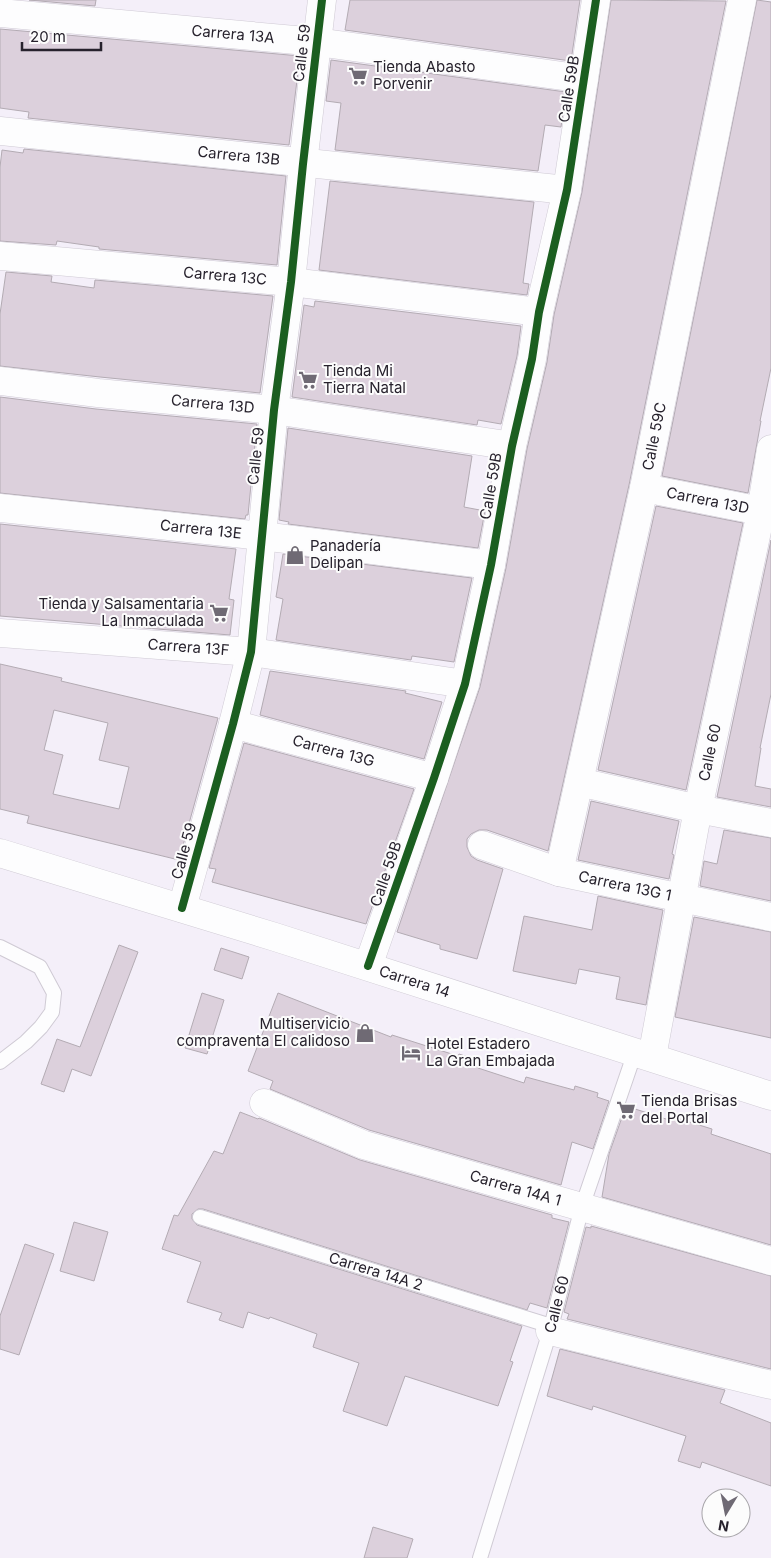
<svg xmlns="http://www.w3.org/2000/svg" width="771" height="1558" viewBox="0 0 771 1558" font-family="Inter,sans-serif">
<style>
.building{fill:#dcd0dc;stroke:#b3abb3;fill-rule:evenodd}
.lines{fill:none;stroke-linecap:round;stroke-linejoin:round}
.service-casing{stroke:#cfcad4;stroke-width:16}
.minor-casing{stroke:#cfcad4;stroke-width:29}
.tertiary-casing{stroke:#cfcad4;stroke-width:29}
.secondary-casing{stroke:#cfcad4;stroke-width:29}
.service{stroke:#fdfdfe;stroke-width:14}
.minor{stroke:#fdfdfe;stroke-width:28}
.tertiary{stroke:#fdfdfe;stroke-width:28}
.secondary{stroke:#fdfdfe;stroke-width:28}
.cycleway-casing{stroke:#fcfcfc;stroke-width:11}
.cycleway{stroke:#1b5e20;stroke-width:8}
.labels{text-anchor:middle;stroke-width:4;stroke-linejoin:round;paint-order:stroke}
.street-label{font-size:15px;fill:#27222d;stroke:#fcfcfc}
.poi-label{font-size:15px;fill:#27222d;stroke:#fcfcfc;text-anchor:start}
</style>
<rect width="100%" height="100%" fill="#f4eff9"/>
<!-- building -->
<g class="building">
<polygon points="29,0 96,0 95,6"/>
<polygon points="350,0 580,0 571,61 345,30"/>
<polygon points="611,0 726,1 629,485 548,851 487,830 479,830 471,834 467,839 467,847 471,856 477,860 503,869 477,959 440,949 440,945 397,932 480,687 506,568 527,449 547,362 554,315 582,192"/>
<polygon points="757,0 771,2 771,368 760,421 761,421 748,493 662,476"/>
<polygon points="0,29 300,56 289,145 28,118 29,112 0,108"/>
<polygon points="331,60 566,92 561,127 545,125 538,171 335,150 341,103 326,101"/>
<polygon points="24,149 286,176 277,265 99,249 99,247 57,241 56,245 0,241 0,167 2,150 23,153"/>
<polygon points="330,181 534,202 523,283 529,284 527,295 319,270"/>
<polygon points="6,272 52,276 51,282 94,288 95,280 273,296 260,393 100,377 0,366 0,314"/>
<polygon points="315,301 521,326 517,356 501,424 478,420 477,425 292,397 304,305 314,307"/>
<polygon points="0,397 96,409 257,424 248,515 246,515 245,519 0,493"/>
<polygon points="288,428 472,456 464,507 485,511 478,548 288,524 289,522 279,520"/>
<polygon points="656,506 743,523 686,790 598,770"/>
<polygon points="0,524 236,549 229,599 234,600 230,635 0,616"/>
<polygon points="771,540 771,694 760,748 761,748 755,786 771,789 771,807 717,797"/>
<polygon points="283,554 472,578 454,662 412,656 411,660 276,640 283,599 276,597"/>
<path d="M0 664 62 678 61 681 218 718 179 860 27 823 29 816 0 809ZM54 710 108 723 99 760 129 767 119 809 53 794 63 755 44 750Z"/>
<polygon points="270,671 406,691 405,693 442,702 424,759 260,715"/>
<polygon points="244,743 414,789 366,924 212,882 216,869 209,868"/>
<polygon points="591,801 679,821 672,854 674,855 669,879 578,860"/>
<polygon points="724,830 771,838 771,901 700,886 704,861 717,864"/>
<polygon points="598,896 663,910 646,1005 616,999 620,977 579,969 576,984 513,971 524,916 592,930"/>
<polygon points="694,917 771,932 771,1038 675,1017"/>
<polygon points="119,945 138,952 91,1076 72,1069 64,1092 41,1084 57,1039 80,1047"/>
<polygon points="221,948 249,957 242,979 214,970"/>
<polygon points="202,993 224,1000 207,1054 185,1048"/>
<polygon points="278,993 391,1037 392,1035 458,1056 459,1054 480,1061 478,1068 524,1083 526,1077 574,1090 575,1086 598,1093 597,1097 609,1101 593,1149 572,1142 561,1185 369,1130 270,1089 273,1081 248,1071"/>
<polygon points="626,1106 669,1120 670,1116 712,1129 711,1134 771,1154 771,1245 602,1197 609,1154"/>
<polygon points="240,1112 258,1119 259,1118 360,1160 552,1215 552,1218 569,1222 547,1308 530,1303 527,1310 203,1209 198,1209 192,1214 192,1219 197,1225 522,1326 510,1361 513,1362 498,1406 405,1376 387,1426 343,1411 359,1363 313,1347 317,1334 270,1317 269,1319 248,1312 243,1328 219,1320 222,1313 187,1302 201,1262 162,1249 174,1215 178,1216 214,1151 223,1154"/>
<polygon points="74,1222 108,1232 94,1281 60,1271"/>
<polygon points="591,1226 771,1276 771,1369 567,1319 569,1314 564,1312 586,1227 591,1228"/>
<polygon points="25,1244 54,1254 19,1355 0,1349 0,1316"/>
<polygon points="560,1349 725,1390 720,1403 771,1423 771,1486 702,1462 700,1468 678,1461 686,1436 593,1406 592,1410 547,1396"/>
<polygon points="373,1527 413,1539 407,1558 364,1558"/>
</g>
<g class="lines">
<!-- service casing -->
<g class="service-casing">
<g id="service">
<polyline points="0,947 40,967 54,993 52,1012 41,1027 26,1042 0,1062"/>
<path id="s1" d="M200 1217 551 1326"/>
<path id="s2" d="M480 1558 550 1331 582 1207 635 1052"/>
</g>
</g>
<!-- minor casing -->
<g class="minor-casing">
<g id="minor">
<path id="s3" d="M0 13 317 42 584 79"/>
<path id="s4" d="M0 131 567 190"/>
<path id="s5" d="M0 256 291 282 539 312"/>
<path id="s6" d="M0 381 98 393 274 410 512 446"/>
<path id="s7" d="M644 488 771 513"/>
<path id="s8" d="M0 508 262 536 491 565"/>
<path id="s9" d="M0 633 251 652 465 684"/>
<path id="s10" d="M233 724 434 778"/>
<polyline points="579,782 698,809 771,823"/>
<path id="s11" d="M482 845 559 872 771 917"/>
<path id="s12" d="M559 872 644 488 742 0"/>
<polyline points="368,966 434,778 465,684 491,565 512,446 532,359 539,312 567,190 596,0"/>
<path id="s13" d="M652 1057 698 809 761 512 771 449"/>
<path id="s14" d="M264 1103 364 1145 771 1261"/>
<polyline points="550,1331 771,1385"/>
</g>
</g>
<!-- tertiary casing -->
<g class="tertiary-casing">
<polyline id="tertiary" points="182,908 233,724 251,652 274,410 291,282 303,164 322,0"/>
</g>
<!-- secondary casing -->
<g class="secondary-casing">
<g id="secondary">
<path id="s15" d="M0 853 275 937 771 1096"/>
</g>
</g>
<!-- service -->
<use href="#service" class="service"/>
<!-- minor -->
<use href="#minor" class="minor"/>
<!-- tertiary -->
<use href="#tertiary" class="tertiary"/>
<!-- secondary -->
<use href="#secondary" class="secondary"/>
<!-- cycleway casing -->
<g class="cycleway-casing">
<g id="cycleway">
<polyline points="182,908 233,724 251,652 274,410 291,282 303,164 322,0"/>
<polyline points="368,966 434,778 465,684 491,565 512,446 532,359 539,312 567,190 596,0"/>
</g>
</g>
<!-- cycleway -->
<use href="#cycleway" class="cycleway"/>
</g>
<!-- icons -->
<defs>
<g id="supermarket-bare" transform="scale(1.5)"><path d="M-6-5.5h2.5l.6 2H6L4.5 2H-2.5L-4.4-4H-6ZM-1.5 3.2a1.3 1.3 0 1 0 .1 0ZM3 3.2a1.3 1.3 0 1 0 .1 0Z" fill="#6f6a74" stroke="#fcfcfc" stroke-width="2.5" paint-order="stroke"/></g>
<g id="shop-bare" transform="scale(1.5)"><path d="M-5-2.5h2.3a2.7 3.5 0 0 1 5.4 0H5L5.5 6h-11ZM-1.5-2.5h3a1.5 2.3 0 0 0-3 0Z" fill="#6f6a74" stroke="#fcfcfc" stroke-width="2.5" paint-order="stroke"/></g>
<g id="hotel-bare" transform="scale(1.5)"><path d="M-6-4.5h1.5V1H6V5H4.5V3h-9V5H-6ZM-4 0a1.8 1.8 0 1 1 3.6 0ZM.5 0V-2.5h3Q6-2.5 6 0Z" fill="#6f6a74" stroke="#fcfcfc" stroke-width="2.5" paint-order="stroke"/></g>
</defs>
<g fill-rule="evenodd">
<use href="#supermarket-bare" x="358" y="76"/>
<use href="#supermarket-bare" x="308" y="380"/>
<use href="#shop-bare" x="295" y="555"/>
<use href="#supermarket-bare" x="219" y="613"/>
<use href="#shop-bare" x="365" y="1033"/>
<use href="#hotel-bare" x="411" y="1053"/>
<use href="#supermarket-bare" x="626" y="1110"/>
</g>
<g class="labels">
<!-- street labels -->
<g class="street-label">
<text dy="5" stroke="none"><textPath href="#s3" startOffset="234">Carrera 13A</textPath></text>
<text transform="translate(302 53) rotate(-83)" y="5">Calle 59</text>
<text transform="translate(569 89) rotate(-81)" y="5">Calle 59B</text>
<text dy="5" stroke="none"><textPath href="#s4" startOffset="240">Carrera 13B</textPath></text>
<text dy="5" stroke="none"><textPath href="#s5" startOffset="226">Carrera 13C</textPath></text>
<text dy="5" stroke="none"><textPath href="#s6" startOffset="214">Carrera 13D</textPath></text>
<text dy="5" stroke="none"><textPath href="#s12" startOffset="446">Calle 59C</textPath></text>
<text transform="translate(256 456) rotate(-84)" y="5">Calle 59</text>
<text transform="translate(491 486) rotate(-80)" y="5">Calle 59B</text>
<text dy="5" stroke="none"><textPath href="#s7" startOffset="65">Carrera 13D</textPath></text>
<text dy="5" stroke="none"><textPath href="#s8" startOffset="202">Carrera 13E</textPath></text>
<text dy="5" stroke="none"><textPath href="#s9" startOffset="189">Carrera 13F</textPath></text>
<text dy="5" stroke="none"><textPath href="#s10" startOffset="104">Carrera 13G</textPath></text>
<text dy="5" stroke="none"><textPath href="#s13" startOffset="310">Calle 60</textPath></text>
<text transform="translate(184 851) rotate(-75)" y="5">Calle 59</text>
<text transform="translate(386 874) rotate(-71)" y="5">Calle 59B</text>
<text dy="5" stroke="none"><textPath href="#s11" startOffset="149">Carrera 13G 1</textPath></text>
<text dy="5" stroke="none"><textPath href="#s15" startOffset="434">Carrera 14</textPath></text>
<text dy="5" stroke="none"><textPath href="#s14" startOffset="266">Carrera 14A 1</textPath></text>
<text dy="5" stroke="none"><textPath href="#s1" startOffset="184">Carrera 14A 2</textPath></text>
<text dy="5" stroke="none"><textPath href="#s2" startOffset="265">Calle 60</textPath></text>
</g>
<!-- poi labels -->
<g class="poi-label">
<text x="373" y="72">Tienda Abasto<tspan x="373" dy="17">Porvenir</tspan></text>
<text x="323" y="376">Tienda Mi<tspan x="323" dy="17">Tierra Natal</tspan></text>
<text x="310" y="551">Panadería<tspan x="310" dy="17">Delipan</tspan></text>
<text x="204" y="609" text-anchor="end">Tienda y Salsamentaria<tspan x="204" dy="17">La Inmaculada</tspan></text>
<text x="350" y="1029" text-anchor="end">Multiservicio<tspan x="350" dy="17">compraventa El calidoso</tspan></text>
<text x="426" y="1049">Hotel Estadero<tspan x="426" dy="17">La Gran Embajada</tspan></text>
<text x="641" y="1106">Tienda Brisas<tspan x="641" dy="17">del Portal</tspan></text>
</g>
</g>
<!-- north arrow -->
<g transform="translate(726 1513) rotate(190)"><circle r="24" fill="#fcfcfc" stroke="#a7a5a9"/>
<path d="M0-4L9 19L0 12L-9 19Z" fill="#6f6a74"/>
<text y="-8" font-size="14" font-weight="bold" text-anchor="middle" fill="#27222d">N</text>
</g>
<!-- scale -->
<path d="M22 42v8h79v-8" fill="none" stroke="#27222d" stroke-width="2.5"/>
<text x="30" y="42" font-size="15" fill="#27222d" stroke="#fcfcfc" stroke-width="4" paint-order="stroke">20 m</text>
</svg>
